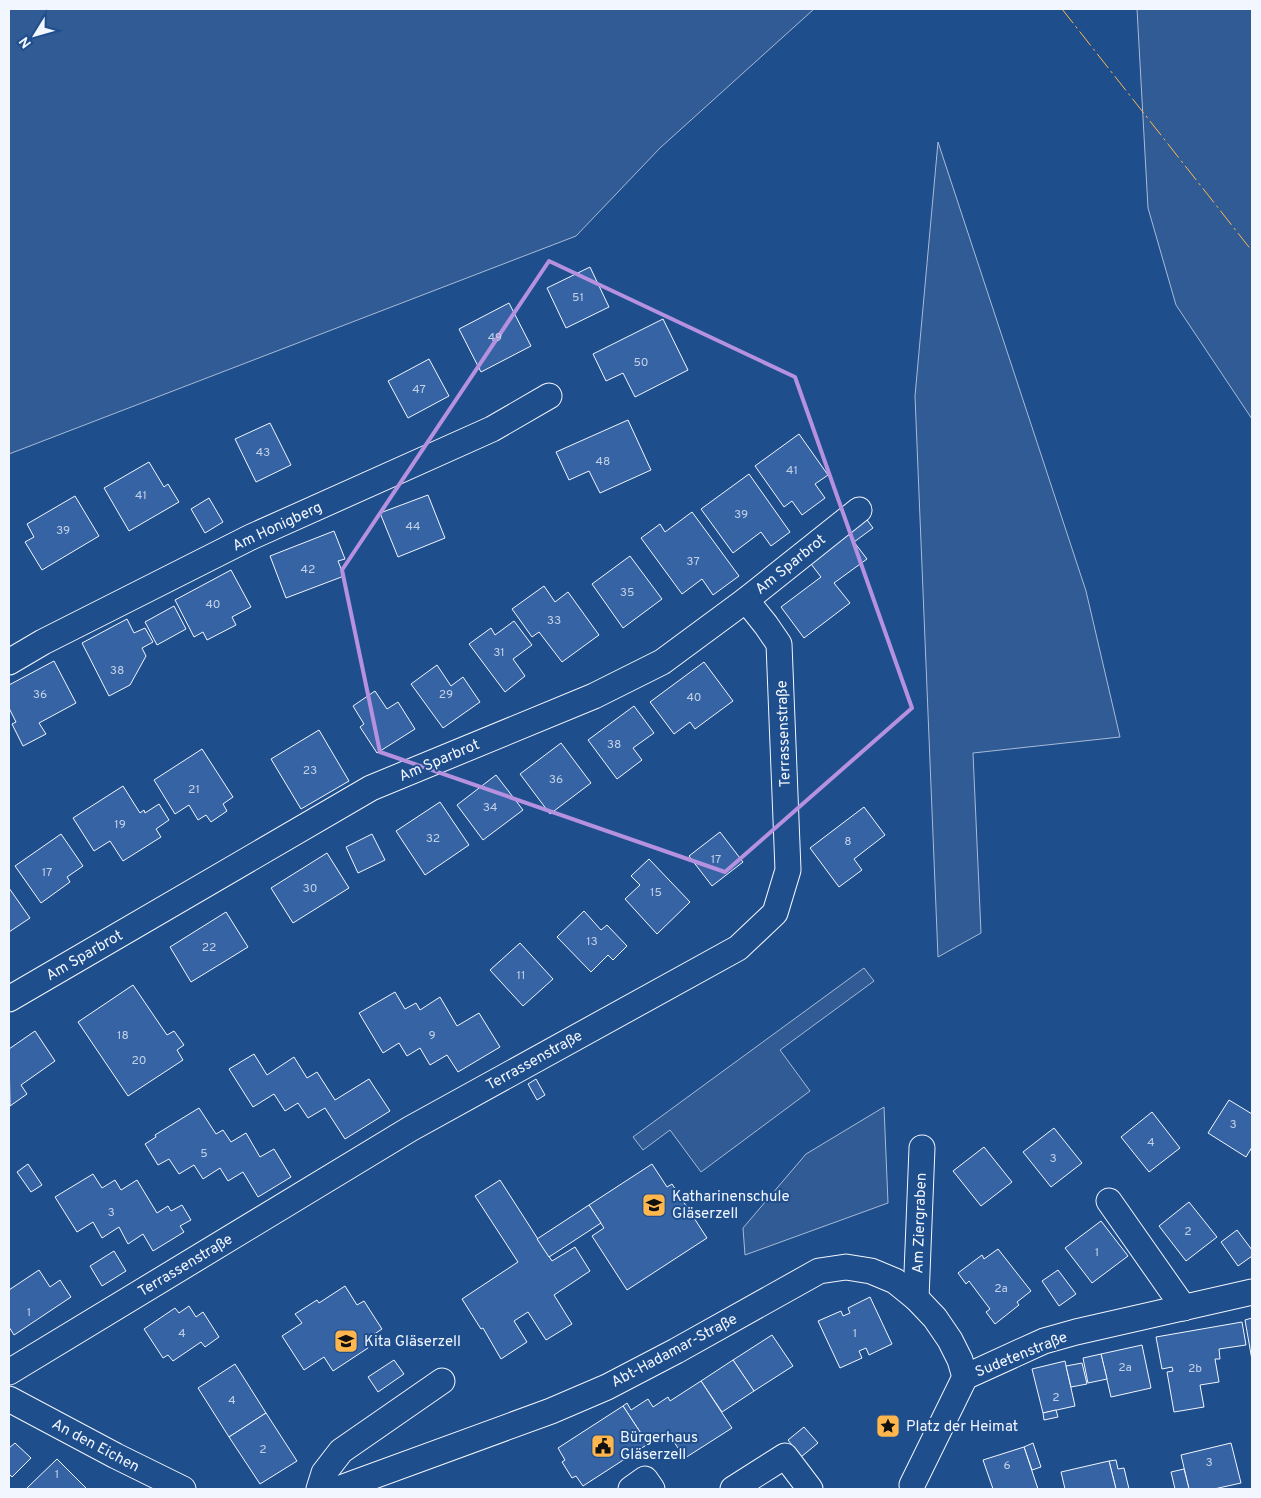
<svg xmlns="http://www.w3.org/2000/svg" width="1261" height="1498" viewBox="0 0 1261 1498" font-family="Overpass,sans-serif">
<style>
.green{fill:#305b95;stroke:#a8bbd7}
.building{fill:#3563a3;stroke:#f2f6ff}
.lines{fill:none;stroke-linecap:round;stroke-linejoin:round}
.minor-casing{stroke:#f2f6ff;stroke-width:27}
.minor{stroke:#1f4e8c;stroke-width:25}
.power{stroke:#ffb74d;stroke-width:1;stroke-dasharray:18 4 2.5 4;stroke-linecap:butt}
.marked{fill:none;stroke:#b691df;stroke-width:4;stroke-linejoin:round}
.labels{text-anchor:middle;stroke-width:4;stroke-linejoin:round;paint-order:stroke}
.number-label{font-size:12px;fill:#c3d1e8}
.street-label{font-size:15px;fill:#f2f6ff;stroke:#1f4e8c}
.poi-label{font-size:15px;fill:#f2f6ff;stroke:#1f4e8c;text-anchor:start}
</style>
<rect width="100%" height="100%" fill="#1f4e8c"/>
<!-- green -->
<g class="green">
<polygon points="9,9 814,9 660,148 576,236 9,454"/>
<polygon points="1137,9 1252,9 1252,419 1176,305 1148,208"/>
<polygon points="938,142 1086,591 1120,737 973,753 981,933 938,957 915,396"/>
<polygon points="864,968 874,981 780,1050 810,1091 701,1172 670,1130 643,1150 633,1137"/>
<polygon points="884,1107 888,1203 745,1255 743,1228 806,1154"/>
</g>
<!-- building -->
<g class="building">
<polygon points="590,267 609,307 566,328 547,288"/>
<polygon points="509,303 531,346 481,372 459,329"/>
<polygon points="663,319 688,370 635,397 623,373 606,381 593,354"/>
<polygon points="429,359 449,396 408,418 388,381"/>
<polygon points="628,420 651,470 600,493 589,471 569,480 556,452"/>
<polygon points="270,423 291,465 256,482 235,439"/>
<polygon points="799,434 828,475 815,484 825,498 802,515 792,501 784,507 755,466"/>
<polygon points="149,462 164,487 168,484 179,502 129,531 104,488"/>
<polygon points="749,474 790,532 771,546 761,532 733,553 701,509"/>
<polygon points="428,495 445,538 398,557 380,513"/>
<polygon points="75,496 99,536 42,570 25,542 34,537 27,524"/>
<polygon points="209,498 223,522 205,533 191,509"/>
<polygon points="692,512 739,576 713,595 702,579 682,594 641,538 660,524 665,532"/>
<polygon points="865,517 873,528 854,542 867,559 834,583 850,603 804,638 781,607 821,577 808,560"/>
<polygon points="334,531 345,559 338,561 344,576 286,598 270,556"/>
<polygon points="630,556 662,599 623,628 592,584"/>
<polygon points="231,570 251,607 232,617 236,625 207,640 203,632 194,637 175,600"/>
<polygon points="544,586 555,602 568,592 599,635 562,662 539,632 532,637 512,609"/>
<polygon points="174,606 186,629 157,645 145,622"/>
<polygon points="127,619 134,633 145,628 153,642 142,648 146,656 130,685 109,696 82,643"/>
<polygon points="514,621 532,645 513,659 525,676 505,692 469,644 491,628 495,635"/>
<polygon points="54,661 76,703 39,723 46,734 23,746 12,724 16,722 9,708 9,685"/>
<polygon points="704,662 733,701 695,729 690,722 674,734 650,702"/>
<polygon points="437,665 451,686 463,677 480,702 443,728 411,684"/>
<polygon points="375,691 387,709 398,702 415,729 377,753 360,727 364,724 353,706"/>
<polygon points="634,706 654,733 633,748 642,760 617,779 588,740"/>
<polygon points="319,730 349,781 301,809 271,759"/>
<polygon points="561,743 591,783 550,814 520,774"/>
<polygon points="202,749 233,797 223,804 227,811 211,822 206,815 198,820 189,805 175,814 154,780"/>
<polygon points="496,775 523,810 483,840 457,805"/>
<polygon points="123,786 140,813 144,810 145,813 159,804 169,820 156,829 161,837 123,861 110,841 94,851 73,818"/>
<polygon points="440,802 469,845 425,875 396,831"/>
<polygon points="864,807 885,835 854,859 862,870 839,887 810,848"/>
<polygon points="720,832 743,862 712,886 689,856"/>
<polygon points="61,834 83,866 67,877 70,882 41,903 15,866"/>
<polygon points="372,834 385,860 358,873 346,847"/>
<polygon points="327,853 349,888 293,923 271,888"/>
<polygon points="649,859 690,902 657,934 625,899 640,885 631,876"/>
<polygon points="9,888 30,918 9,932"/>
<polygon points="584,911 601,930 607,925 627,946 613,960 608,955 591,972 557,937"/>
<polygon points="226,912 248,947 191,982 170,947"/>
<polygon points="520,943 553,979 523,1006 490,970"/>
<polygon points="133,985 167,1035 174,1031 184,1045 177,1050 183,1060 128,1096 78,1022"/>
<polygon points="395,992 405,1009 416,1003 420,1010 440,997 457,1026 479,1013 500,1047 458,1072 447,1055 430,1065 420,1048 407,1056 399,1043 383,1053 359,1013"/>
<polygon points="35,1031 55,1061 21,1085 27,1094 10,1106 9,1049"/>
<polygon points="254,1054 267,1075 294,1057 307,1078 317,1072 335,1100 369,1079 390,1111 345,1139 325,1108 308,1118 298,1103 285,1111 274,1094 253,1107 229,1069"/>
<polygon points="536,1079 545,1095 537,1100 528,1084"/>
<polygon points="1229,1100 1252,1114 1252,1147 1246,1157 1208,1133"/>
<polygon points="199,1108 216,1134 223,1130 231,1142 246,1133 260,1157 274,1149 291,1177 258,1197 243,1172 228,1181 220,1168 203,1179 194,1165 179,1174 169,1159 158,1165 145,1144 156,1137 155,1135"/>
<polygon points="1152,1112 1180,1148 1149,1172 1121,1137"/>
<polygon points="1054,1128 1082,1163 1051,1187 1023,1152"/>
<polygon points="984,1147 1012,1182 981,1206 953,1171"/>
<polygon points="28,1164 42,1185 31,1192 17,1172"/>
<polygon points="652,1164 667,1187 672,1184 707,1238 627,1290 592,1236 604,1228 589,1205"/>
<polygon points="93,1174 102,1188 115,1180 121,1190 137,1180 157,1213 168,1206 171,1211 182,1205 191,1220 180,1226 184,1232 153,1251 143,1234 128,1244 119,1227 102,1238 93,1222 77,1232 55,1197"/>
<polygon points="500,1180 552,1261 575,1247 590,1271 554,1295 572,1324 546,1340 528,1312 514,1321 527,1342 501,1359 483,1328 481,1329 462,1299 518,1262 475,1196"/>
<polygon points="1189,1202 1217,1237 1186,1261 1159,1226"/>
<polygon points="589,1205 601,1223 549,1257 537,1239"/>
<polygon points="1101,1221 1128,1256 1092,1283 1065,1248"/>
<polygon points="1237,1230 1252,1250 1252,1256 1238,1266 1221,1242"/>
<polygon points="998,1249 1031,1291 1017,1302 1019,1305 995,1324 986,1312 990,1309 969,1281 966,1284 958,1273 982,1255 984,1259"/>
<polygon points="114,1251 126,1271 102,1286 90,1266"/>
<polygon points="39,1270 50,1287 60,1280 71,1297 14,1335 9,1327 9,1290"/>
<polygon points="1058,1270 1076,1294 1059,1306 1042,1281"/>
<polygon points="345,1286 357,1305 364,1301 382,1329 364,1341 368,1348 333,1371 324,1357 304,1370 282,1336 302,1323 295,1314 317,1300 319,1303"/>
<polygon points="870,1297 892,1344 869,1355 866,1348 859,1351 862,1358 840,1368 818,1321 841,1311 843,1316 850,1313 848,1308"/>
<polygon points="189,1306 196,1317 203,1312 219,1337 205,1347 201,1342 173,1361 168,1355 163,1358 144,1329 175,1308 179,1313"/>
<polygon points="1252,1318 1252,1360 1245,1320"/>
<polygon points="1242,1322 1246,1345 1219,1349 1220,1359 1215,1359 1219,1382 1200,1385 1204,1407 1174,1412 1167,1372 1173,1371 1172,1367 1162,1369 1156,1337"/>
<polygon points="772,1335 793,1366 754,1391 733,1360"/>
<polygon points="1142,1345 1151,1388 1111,1397 1101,1354"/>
<polygon points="1101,1354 1107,1379 1088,1383 1083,1358"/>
<polygon points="394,1360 404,1374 378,1392 368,1377"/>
<polygon points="733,1360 754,1391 722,1412 701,1381"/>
<polygon points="1065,1361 1075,1406 1043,1413 1032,1369"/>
<polygon points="1082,1363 1087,1384 1071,1387 1066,1366"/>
<polygon points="235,1364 266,1413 229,1437 198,1388"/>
<polygon points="701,1381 732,1428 685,1458 667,1432 648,1444 623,1406 627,1403 631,1410 648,1399 653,1407 668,1397 670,1401"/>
<polygon points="623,1406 648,1444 583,1486 576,1476 572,1478 562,1462 565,1460 558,1448"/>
<polygon points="1056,1410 1058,1417 1044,1420 1043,1413"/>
<polygon points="266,1413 297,1461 260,1484 229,1437"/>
<polygon points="804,1427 818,1443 801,1457 788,1440"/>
<polygon points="15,1443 31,1458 12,1477 9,1474 9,1448"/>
<polygon points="1033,1443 1041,1467 1032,1470 1024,1447"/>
<polygon points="1231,1443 1241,1483 1214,1489 1189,1489 1181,1455"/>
<polygon points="1024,1447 1038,1489 993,1489 983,1460"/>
<polygon points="57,1459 87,1489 26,1489"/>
<polygon points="1116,1460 1118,1469 1124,1468 1129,1489 1116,1489 1109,1461"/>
<polygon points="1109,1461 1116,1489 1065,1489 1061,1472"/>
<polygon points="1184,1469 1189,1489 1175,1489 1171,1472"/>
</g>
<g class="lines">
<!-- minor casing -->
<g class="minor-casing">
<g id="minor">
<polyline points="9,662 43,642 251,537 492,429 549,396"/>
<polyline points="9,999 371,788 594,696 662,662 746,600 859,510"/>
<polyline points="1109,1201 1184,1308"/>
<polyline points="916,1298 922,1148"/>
<polyline points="9,1372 410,1129 738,948 775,913 788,870 779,644 766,625 746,600"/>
<polyline points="9,1399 116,1456 183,1489"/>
<polyline points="912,1485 965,1377 1044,1341 1076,1332 1252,1292"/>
<polyline points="319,1489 324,1473 341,1451 442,1381"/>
<polyline points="338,1489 551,1411 607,1387 676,1351 819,1271 846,1267 871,1271 895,1281 916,1298 935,1318 950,1340 960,1360 965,1377"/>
<polyline points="631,1489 645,1479 652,1489"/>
<polyline points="733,1489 785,1456 810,1489"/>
</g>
</g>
<!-- minor -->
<use href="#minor" class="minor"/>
<!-- power -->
<polyline class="power" points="1062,9 1252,251"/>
</g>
<!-- marked area -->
<path class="marked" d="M549 261 795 377 912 708 725 872 380 752 342 570Z"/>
<!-- icons -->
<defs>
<g id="school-square" transform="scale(1.25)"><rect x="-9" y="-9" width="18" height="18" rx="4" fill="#ffb74d" stroke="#1f4e8c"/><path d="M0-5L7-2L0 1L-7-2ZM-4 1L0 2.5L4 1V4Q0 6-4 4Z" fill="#111"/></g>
<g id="sight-square" transform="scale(1.25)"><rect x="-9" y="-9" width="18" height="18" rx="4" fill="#ffb74d" stroke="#1f4e8c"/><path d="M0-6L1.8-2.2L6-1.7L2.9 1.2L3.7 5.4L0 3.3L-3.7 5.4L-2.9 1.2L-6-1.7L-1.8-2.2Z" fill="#111"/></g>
<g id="civic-square" transform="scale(1.25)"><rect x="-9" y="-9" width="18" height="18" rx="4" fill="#ffb74d" stroke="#1f4e8c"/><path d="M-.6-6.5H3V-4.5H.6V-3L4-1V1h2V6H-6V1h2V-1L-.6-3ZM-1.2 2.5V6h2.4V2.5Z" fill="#111"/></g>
</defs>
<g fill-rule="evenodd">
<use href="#school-square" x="654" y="1205"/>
<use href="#school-square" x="346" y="1341"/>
<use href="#sight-square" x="888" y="1426"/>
<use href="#civic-square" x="603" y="1446"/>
</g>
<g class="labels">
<!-- number labels -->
<g class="number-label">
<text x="578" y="301">51</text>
<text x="495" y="341">49</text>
<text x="641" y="366">50</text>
<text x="419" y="393">47</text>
<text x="263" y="456">43</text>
<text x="603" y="465">48</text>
<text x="792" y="474">41</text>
<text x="141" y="499">41</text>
<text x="741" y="518">39</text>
<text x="413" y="530">44</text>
<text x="63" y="534">39</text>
<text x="693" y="565">37</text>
<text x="308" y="573">42</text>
<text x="627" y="596">35</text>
<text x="213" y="608">40</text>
<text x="554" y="624">33</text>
<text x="499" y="656">31</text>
<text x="117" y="674">38</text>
<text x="40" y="698">36</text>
<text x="446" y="698">29</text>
<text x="694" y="701">40</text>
<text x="614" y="748">38</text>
<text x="310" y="774">23</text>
<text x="556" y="783">36</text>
<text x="194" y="793">21</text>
<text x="490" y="811">34</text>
<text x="120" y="828">19</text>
<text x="433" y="842">32</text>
<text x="848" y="845">8</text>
<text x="716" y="863">17</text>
<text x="47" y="876">17</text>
<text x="310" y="892">30</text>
<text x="656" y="896">15</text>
<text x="592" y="945">13</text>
<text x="209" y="951">22</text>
<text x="521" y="979">11</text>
<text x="123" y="1039">18</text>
<text x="432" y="1039">9</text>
<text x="139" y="1064">20</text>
<text x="1233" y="1128">3</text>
<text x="1151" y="1146">4</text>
<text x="204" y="1157">5</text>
<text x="1053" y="1162">3</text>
<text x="111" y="1216">3</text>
<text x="1188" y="1235">2</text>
<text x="1097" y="1256">1</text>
<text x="1001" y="1292">2a</text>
<text x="29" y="1316">1</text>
<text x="182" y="1337">4</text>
<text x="855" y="1337">1</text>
<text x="1125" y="1371">2a</text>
<text x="1195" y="1372">2b</text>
<text x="1056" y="1401">2</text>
<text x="232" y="1404">4</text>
<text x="263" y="1453">2</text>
<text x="1209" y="1466">3</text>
<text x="1007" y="1469">6</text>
<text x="57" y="1478">1</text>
</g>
<!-- street labels -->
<g class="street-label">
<text transform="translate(277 526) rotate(-25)" y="5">Am Honigberg</text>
<text transform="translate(790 564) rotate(-39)" y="5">Am Sparbrot</text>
<text transform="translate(783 734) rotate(-92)" y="5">Terrassenstraße</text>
<text transform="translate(439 760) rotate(-23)" y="5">Am Sparbrot</text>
<text transform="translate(84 955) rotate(-30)" y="5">Am Sparbrot</text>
<text transform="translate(534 1060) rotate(-29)" y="5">Terrassenstraße</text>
<text transform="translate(919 1223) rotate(-88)" y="5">Am Ziergraben</text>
<text transform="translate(185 1265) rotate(-31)" y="5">Terrassenstraße</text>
<text transform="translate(674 1350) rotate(-28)" y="5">Abt-Hadamar-Straße</text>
<text transform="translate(1021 1354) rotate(-22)" y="5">Sudetenstraße</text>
<text transform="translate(96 1445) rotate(28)" y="5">An den Eichen</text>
</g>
<!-- poi labels -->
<g class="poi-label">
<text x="672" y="1201">Katharinenschule<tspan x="672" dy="17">Gläserzell</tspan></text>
<text x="364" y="1346">Kita Gläserzell</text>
<text x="906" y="1431">Platz der Heimat</text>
<text x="620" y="1442">Bürgerhaus<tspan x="620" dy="17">Gläserzell</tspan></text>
</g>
</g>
<!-- border -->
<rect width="1261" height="1498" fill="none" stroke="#f2f6ff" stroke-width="20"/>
<!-- north arrow -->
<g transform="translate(35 35) rotate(233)" stroke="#1f4e8c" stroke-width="4" paint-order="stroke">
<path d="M0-4L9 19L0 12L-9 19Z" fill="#f2f6ff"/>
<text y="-8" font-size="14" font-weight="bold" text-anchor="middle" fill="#f2f6ff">N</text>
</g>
</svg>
